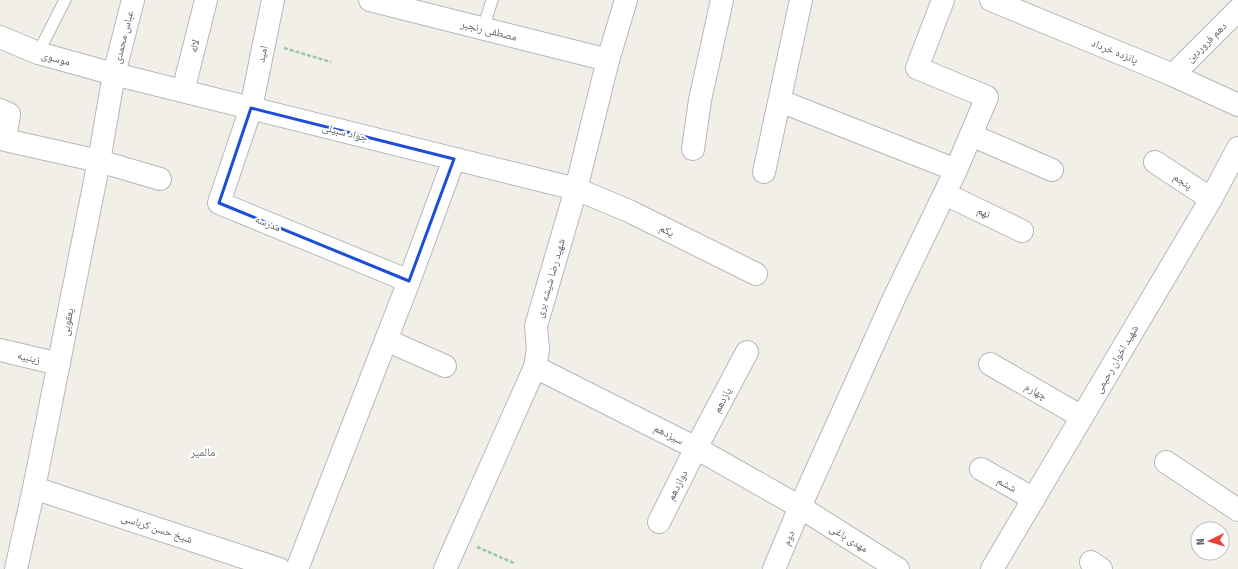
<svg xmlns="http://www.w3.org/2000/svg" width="1238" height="569" viewBox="0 0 1238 569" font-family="'Fira Sans Condensed','Noto Naskh Arabic',sans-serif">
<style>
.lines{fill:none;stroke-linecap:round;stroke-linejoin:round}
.lane-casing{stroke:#b5b8bc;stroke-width:13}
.street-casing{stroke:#b5b8bc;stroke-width:24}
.path{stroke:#9cc7a9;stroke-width:2.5;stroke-dasharray:4 2;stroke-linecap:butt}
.lane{stroke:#fff;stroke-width:11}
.street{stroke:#fff;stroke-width:22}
.marked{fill:none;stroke:#1d4ed8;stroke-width:3;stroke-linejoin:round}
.labels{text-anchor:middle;stroke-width:4;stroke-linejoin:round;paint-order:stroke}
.street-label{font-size:11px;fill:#5f6368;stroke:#fff}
.neighbourhood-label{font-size:12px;fill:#70757a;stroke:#fff}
</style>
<rect width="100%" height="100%" fill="#f1efe8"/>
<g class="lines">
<!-- lane casing -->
<g class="lane-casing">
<g id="lane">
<polyline points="483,29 492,0"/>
<polyline points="38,53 65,0"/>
</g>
</g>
<!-- street casing -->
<g class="street-casing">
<g id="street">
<polyline points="273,0 251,108 219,203 409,281"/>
<polyline points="370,0 608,60"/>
<polyline points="991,0 1173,75 1238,105"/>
<polyline points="0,37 38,53 114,74 576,189 629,211 756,274"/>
<polyline points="1173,75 1238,10"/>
<polyline points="183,91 206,0"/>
<polyline points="780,101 956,170"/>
<polyline points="0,110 9,114 5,140 99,161 160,179"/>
<polyline points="971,135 1052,170"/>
<polyline points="693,149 700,100 722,0"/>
<polyline points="1155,162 1211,199"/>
<polyline points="764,172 801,0"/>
<polyline points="945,194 1022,231"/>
<polyline points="386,340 445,366"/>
<polyline points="0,350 59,364"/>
<polyline points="990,364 1082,417"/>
<polyline points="535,367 696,448 800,507 898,569"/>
<polyline points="1166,462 1238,510"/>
<polyline points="981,469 1034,499"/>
<polyline points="34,488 279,569"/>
<polyline points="659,522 696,448 747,352"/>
<polyline points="1091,562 1101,569"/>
<polyline points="16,569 34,488 99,161 114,74 133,0"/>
<polyline points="297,569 409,281 454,159"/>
<polyline points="445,569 535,367 538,349 536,326 576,189 608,60 626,0"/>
<polyline points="774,569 800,507 895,296 956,170 987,97 917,68 943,0"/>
<polyline points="992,569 1211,199 1238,148"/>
</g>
</g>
<!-- path -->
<g class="path">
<polyline points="284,48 331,62"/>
<polyline points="477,547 514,563"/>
</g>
<!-- lane -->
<use href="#lane" class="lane"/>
<!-- street -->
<use href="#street" class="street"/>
</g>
<!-- marked area -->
<path class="marked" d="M251 108 454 159 409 281 219 203Z"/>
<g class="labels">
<!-- street labels -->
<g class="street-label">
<text transform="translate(489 30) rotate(14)" y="4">مصطفی رنجبر</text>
<text transform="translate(123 37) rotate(-76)" y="4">عباس محمدی</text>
<text transform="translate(1206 42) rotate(-45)" y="4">دهم فروردین</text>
<text transform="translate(194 46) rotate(-75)" y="4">لاله</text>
<text transform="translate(1115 51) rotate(22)" y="4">پانزده خرداد</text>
<text transform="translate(262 54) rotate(-79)" y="4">امید</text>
<text transform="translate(56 58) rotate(15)" y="4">موسوی</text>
<text transform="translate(345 132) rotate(14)" y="4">جواد سبیلی</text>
<text transform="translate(1183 181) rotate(33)" y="4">پنجم</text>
<text transform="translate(984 212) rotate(26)" y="4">نهم</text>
<text transform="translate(268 223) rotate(22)" y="4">مدرسه</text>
<text transform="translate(667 230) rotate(26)" y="4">یکم</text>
<text transform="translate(550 278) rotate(-74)" y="4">شهید رضا شیشه بری</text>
<text transform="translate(67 322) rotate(-79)" y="4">یعقوبی</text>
<text transform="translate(29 357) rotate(13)" y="4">زینبیه</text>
<text transform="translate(1116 359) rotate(-60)" y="4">شهید اخوان رحیمی</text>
<text transform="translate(1036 391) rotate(29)" y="4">چهارم</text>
<text transform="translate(722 400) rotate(-62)" y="4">یازدهم</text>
<text transform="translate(669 434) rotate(27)" y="4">سیزدهم</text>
<text transform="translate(1007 484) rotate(29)" y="4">ششم</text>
<text transform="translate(677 485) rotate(-63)" y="4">دوازدهم</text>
<text transform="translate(157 528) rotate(18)" y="4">شیخ حسن کرباسی</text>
<text transform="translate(788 538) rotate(-68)" y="4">دوم</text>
<text transform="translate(849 538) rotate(32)" y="4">مهدی باغی</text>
</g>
<!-- neighbourhood labels -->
<g class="neighbourhood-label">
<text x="203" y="456">مالمیر</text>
</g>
</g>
<!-- north arrow -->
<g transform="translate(1210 541) rotate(265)"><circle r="19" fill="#ffffff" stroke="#bfc1c3"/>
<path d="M0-3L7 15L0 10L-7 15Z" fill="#ea4335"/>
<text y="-6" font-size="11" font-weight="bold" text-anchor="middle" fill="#5f6368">N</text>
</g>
</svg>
